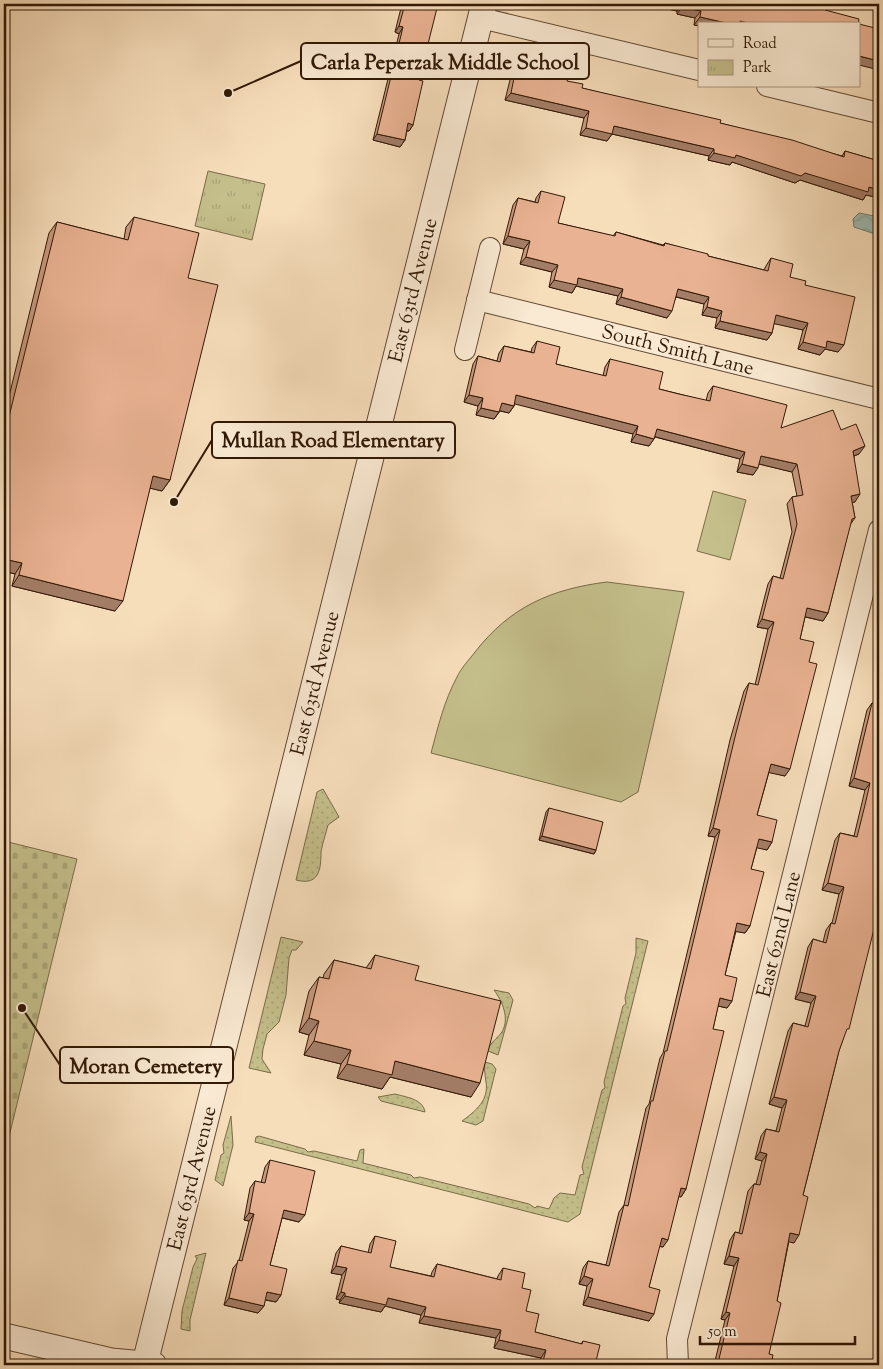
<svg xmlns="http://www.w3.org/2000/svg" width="883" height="1369" viewBox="0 0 883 1369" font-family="'Sorts Mill Goudy',serif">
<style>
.grass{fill:url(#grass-dots);stroke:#7a6c48}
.cemetery{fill:url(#cemetery-stones);stroke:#7a6c48}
.park{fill:url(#park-tufts);stroke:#7a6c48}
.pitch{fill:#c4bf8b;stroke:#7a6c48}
.water{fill:url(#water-waves);stroke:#727b6e}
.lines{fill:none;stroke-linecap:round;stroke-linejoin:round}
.minor-casing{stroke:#624a33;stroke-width:22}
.tertiary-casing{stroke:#624a33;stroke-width:27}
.minor{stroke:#faead3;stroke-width:20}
.tertiary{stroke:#faead3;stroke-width:25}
.wall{fill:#c8997e;stroke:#311906}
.shaded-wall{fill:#a37d66;stroke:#311906}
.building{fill:#e9b292;stroke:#311906}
.labels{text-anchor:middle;stroke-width:4;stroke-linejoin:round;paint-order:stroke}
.street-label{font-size:20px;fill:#311906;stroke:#faead3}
.leader{fill:none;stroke:#311906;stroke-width:2}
.callout-dot{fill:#311906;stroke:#faead3;stroke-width:2}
.callout{fill:#faead3;stroke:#311906;stroke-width:2}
.callout-label{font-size:21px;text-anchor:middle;font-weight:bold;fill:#311906}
</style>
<defs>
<pattern id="grass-dots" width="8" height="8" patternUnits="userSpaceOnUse" patternTransform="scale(1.25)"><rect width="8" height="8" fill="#c4bf8b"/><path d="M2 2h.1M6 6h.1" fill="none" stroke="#a9a476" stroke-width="1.8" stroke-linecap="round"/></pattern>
<pattern id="cemetery-stones" width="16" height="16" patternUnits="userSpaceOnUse" patternTransform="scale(1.25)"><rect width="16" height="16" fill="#c4bf8b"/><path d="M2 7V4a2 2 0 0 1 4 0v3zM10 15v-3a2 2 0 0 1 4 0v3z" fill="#a9a476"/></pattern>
<pattern id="park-tufts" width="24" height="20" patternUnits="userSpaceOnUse" patternTransform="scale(1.25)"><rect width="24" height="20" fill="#c4bf8b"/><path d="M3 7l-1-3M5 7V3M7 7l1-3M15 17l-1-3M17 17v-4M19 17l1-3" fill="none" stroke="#a9a476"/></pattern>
<pattern id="water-waves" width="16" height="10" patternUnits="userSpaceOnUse" patternTransform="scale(1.25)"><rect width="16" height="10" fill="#9dbcb3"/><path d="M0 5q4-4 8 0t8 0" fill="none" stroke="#88a198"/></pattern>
</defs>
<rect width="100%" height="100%" fill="#f7debb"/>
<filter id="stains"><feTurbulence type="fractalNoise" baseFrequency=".004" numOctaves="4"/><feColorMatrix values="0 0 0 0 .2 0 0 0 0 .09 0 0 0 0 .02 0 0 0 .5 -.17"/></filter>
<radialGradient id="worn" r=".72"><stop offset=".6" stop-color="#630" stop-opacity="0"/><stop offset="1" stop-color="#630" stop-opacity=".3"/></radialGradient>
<!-- grass -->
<g class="grass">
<path d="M323 789 339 817 328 825C326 833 322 845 321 852 321 870 319 886 296 880L317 792Z"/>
<polygon points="281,937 303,942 296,950 292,950 289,958 286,995 279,1022 267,1034 263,1049 262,1059 271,1073 249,1068"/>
<polygon points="636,938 648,941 580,1214 568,1222 255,1142 256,1137 259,1136 305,1149 308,1152 314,1151 357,1161 360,1150 364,1149 363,1163 411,1175 414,1178 420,1177 529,1204 535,1208 537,1206 549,1209 554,1198 560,1193 575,1195 580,1175 584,1174 582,1167 602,1090 605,1088 604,1082 623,1006 626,1004 625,998 636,953"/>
<path d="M494 990 509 993 513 1000 498 1055 488 1051C490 1042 497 1039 502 1032 510 1018 502 1001 494 990Z"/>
<path d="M485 1062 492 1064 496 1069 483 1121 476 1125 462 1121C476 1111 489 1100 486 1082 485 1075 484 1069 485 1062Z"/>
<path d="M395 1094C406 1097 423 1099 425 1112L381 1101 378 1097Z"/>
<polygon points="231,1116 233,1145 223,1186 215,1180 221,1155 224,1153 223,1145"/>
<polygon points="206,1253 190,1320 190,1331 181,1329 182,1311 193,1267 197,1259 195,1256"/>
</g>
<!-- cemetery -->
<polygon class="cemetery" points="4,841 77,859 4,1157"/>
<!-- park -->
<polygon class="park" points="208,171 265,184 252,240 195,226"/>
<!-- pitch -->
<g class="pitch">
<polygon points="713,491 746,500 730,560 697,551"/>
<path d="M607 582 684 592 638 792 621 802 431 753C438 727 444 701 457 677 461 668 469 660 475 652 510 607 551 589 607 582Z"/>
</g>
<!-- water -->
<polygon class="water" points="859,213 879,217 879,233 875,234 854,227 853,219"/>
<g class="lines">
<!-- minor casing -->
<g class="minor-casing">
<g id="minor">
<polyline points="481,18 699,70"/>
<polyline points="767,86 879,113"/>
<polyline points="477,300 879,399"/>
<polyline points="465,350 490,248"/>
<polyline points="678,1365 677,1339 879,530"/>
</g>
</g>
<!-- tertiary casing -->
<g class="tertiary-casing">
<g id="tertiary">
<polyline points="4,1336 111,1361 154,1365"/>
<polyline points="145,1363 484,4"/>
</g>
</g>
<!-- minor -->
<use href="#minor" class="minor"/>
<!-- tertiary -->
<use href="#tertiary" class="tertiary"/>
</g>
<!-- wall -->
<g class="wall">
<polygon points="402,4 435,4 419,80 413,125 409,131 407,131 405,140 400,147 373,140 399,34 395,32"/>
<polygon points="645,4 806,4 699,24 699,26 694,25 695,18 677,14 677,11"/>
<polygon points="537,67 582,88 720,123 842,156 845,151 879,161 879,198 866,195 863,200 800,180 795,183 732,162 730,165 708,160 709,156 612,134 607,141 580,135 584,118 505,100 511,76 516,68 533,72"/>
<polygon points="541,191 558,223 613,236 616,232 663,245 665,243 708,256 764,270 766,266 771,258 790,277 805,285 838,352 825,349 820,355 798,349 803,330 774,323 772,333 767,340 715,328 717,318 702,315 704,304 676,297 667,318 616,304 618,296 576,286 572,293 549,287 552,272 520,264 524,249 503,244 513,205 518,198 535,202 536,198"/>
<polygon points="134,217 188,278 170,480 162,491 150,488 115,611 12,586 15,574 4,571 4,417 49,233 57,222 124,239 126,227"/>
<polygon points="537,341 556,364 603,376 605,367 610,359 659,389 679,394 706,401 708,393 713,386 781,428 841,430 859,454 854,456 855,502 852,502 855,518 850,525 828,613 823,621 805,617 800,639 785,776 769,772 757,815 772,842 767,850 757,847 751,869 750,926 745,933 736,931 725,975 732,1001 727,1008 718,1006 713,1029 686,1189 681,1197 679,1196 663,1247 659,1246 649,1287 649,1321 583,1305 587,1286 579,1284 583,1268 588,1261 606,1265 619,1212 624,1205 646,1108 649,1104 660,1058 663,1053 715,837 708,836 730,740 744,691 749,683 755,685 768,629 757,627 768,584 773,576 780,578 792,532 787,504 792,497 797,496 792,472 759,464 753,475 737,472 740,459 655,437 649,446 631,442 633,434 515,403 514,406 509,413 500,411 494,419 476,415 478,406 464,402 473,364 478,356 497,361 499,353 504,346 531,352 532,348"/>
<polygon points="879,661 879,680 875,679"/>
<polygon points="872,703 879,705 844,1036 839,1051 803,1195 794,1243 789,1241 777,1301 769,1354 771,1365 714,1365 725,1320 721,1319 734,1266 724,1264 730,1240 735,1232 739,1233 748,1191 754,1184 756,1184 762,1161 755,1159 761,1136 766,1129 776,1131 782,1108 769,1104 788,1031 793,1023 805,1026 811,1003 795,999 808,947 813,939 823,942 826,930 831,923 832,923 839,894 822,890 835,840 840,833 854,836 865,790 849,786 867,710"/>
<polygon points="549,808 596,850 594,854 539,840 546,812"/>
<polygon points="375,955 415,980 471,1097 390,1077 382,1089 337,1078 341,1064 304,1055 309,1035 299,1032 309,991 319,977 323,978 324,974 334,960 366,968"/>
<polygon points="270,1160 299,1222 282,1218 270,1265 281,1295 276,1302 265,1300 264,1306 258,1313 224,1305 233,1268 239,1261 249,1221 244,1220 250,1188 255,1181 261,1183 265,1167"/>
<polygon points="375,1236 390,1267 431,1276 432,1272 437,1264 497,1279 498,1276 503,1268 522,1288 526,1311 535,1332 581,1344 583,1341 595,1365 539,1365 541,1358 494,1348 496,1338 419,1323 421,1315 385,1306 381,1312 339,1303 340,1300 336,1299 342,1275 331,1273 336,1253 341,1246 368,1253 370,1244"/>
</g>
<!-- shaded-wall -->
<g class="shaded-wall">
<polygon points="645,4 682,4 677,11"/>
<polygon points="682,7 701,11 695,18 677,14"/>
<polygon points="700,17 731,24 699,24 699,26 694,25"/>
<polygon points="740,21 752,24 738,24"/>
<polygon points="399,26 403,27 399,34 395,32"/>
<polygon points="859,56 879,61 879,70 859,65"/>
<polygon points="511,93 589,111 584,118 505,100"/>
<polygon points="408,123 413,125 409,131 404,130"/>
<polygon points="614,126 714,149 709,156 612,134 607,141 580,135 586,128"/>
<polygon points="377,134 405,140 400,147 373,140"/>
<polygon points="714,153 736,155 805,173 869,187 879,190 879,198 866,195 863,200 800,180 795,183 732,162 730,165 708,160"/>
<polygon points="508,236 530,241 524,249 503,244"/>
<polygon points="526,257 558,265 552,272 520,264"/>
<polygon points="578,278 623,289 618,296 576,286 572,293 549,287 554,280"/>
<polygon points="678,289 709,297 704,304 673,296"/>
<polygon points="621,297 672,311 667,318 616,304"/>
<polygon points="707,307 722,311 717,318 702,315"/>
<polygon points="776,315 808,323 803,330 771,323"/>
<polygon points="720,321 772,333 767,340 715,328"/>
<polygon points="827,341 844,345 838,352 825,349 820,355 798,349 803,342"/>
<polygon points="469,395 483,398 478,406 464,402"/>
<polygon points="516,395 638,426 633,434 511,403"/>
<polygon points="502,403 514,406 509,413 497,410"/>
<polygon points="481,408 499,412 494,419 476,415"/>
<polygon points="657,429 745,452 740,459 652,436"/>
<polygon points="636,434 654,439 649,446 631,442"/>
<polygon points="865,446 859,454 848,458 853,451"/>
<polygon points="4,453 9,455 4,462"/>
<polygon points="761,456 797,464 792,472 755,463"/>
<polygon points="742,464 758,468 753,475 737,472"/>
<polygon points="153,476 170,480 162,491 145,487"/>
<polygon points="860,494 855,502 846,503 851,496"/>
<polygon points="4,559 22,563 15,574 4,571"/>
<polygon points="19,575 123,601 115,611 12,586"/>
<polygon points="807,608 828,613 823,621 802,616"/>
<polygon points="762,619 774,622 768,629 757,627"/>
<polygon points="879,673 879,680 875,679"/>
<polygon points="771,764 790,769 785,776 766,772"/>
<polygon points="854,778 870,783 865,790 849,786"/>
<polygon points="713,828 720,830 715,837 708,836"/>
<polygon points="542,836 596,850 594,854 539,840"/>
<polygon points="759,839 772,842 767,850 753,847"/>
<polygon points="828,883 844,887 839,894 822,890"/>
<polygon points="737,923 750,926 745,933 732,931"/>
<polygon points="800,992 816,996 811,1003 795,999"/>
<polygon points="720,998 732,1001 727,1008 714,1005"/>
<polygon points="309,1018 319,1021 309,1035 299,1032"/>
<polygon points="314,1041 351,1050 341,1064 304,1055"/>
<polygon points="395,1061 480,1083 471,1097 390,1077 382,1089 337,1078 347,1064"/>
<polygon points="774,1097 787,1100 782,1108 769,1104"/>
<polygon points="760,1152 767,1154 762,1161 755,1159"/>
<polygon points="681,1188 686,1189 681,1197 676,1196"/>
<polygon points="284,1210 305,1215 299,1222 279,1217"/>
<polygon points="249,1213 254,1214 249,1221 244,1220"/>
<polygon points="790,1233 799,1235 794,1243 785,1241"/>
<polygon points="662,1238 668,1240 663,1247 656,1246"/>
<polygon points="729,1256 739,1258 734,1266 724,1264"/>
<polygon points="336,1266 347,1268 342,1275 331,1273"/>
<polygon points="584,1276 593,1279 587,1286 579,1284"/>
<polygon points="267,1292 281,1295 276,1302 262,1299"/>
<polygon points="341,1292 345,1293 340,1300 336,1299"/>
<polygon points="345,1296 388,1298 426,1307 421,1315 385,1306 381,1312 339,1303"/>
<polygon points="588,1297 654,1314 649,1321 583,1305"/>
<polygon points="229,1298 264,1306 258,1313 224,1305"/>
<polygon points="726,1312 730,1313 725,1320 721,1319"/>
<polygon points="424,1316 501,1330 496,1338 419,1323"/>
<polygon points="499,1340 546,1350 541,1358 494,1348"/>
<polygon points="718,1363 726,1365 716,1365"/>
</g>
<!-- building -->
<g class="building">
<polygon points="405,4 435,4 435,7 437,8 419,80 423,81 413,125 408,123 405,140 377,134 403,27 399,26"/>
<polygon points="681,4 806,4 825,8 825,10 859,19 858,24 752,24 740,21 740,24 731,24 700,17 701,11 682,7 682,4"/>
<polygon points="859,24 879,29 879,61 859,56"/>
<polygon points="537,67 569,74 567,81 583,84 582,88 721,120 720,123 792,140 844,157 845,151 879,161 879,190 869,187 868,192 805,173 801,176 736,155 735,158 714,153 714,149 614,126 612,134 586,128 589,111 511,93 516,68 536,73"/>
<polygon points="541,191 565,197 558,223 615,236 616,232 664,246 665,243 708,254 708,256 768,271 771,258 793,264 790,277 806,281 805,285 855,297 844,345 827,341 826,348 803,342 808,323 776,315 772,333 720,321 722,311 707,307 709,297 678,289 672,311 621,297 623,289 578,278 577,285 554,280 558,265 526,257 530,241 508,236 518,198 538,203"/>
<polygon points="134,217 199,233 188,278 218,285 170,480 153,476 123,601 19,575 22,563 4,559 4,475 9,455 4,453 4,437 57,222 128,240"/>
<polygon points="537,341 560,347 556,364 606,376 610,359 663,372 659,389 679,394 710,401 713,386 787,405 781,428 833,410 841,430 856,424 865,446 853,451 860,494 851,496 855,518 852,519 828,613 807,608 800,639 814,642 809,662 817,664 790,769 771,764 757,815 777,820 772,842 759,839 751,869 764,872 750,926 737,923 725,975 737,978 732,1001 720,998 713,1029 724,1031 686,1189 681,1188 668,1240 662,1238 649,1287 660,1290 654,1314 588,1297 593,1279 584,1276 588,1261 609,1266 624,1205 628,1206 651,1101 653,1101 665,1051 667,1051 720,830 713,828 736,733 749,683 758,685 774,622 762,619 773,576 783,579 797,524 792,497 803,495 797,464 761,456 758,468 742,464 745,452 657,429 654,439 636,434 638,426 516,395 514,406 502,403 499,412 481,408 483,398 469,395 478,356 500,362 504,346 534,353"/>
<polygon points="872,703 879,705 879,909 849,1029 847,1029 839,1051 803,1195 808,1197 799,1235 790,1233 777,1301 781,1303 769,1354 773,1355 771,1365 726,1365 718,1363 730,1313 726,1312 739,1258 729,1256 735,1232 742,1234 754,1184 760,1185 767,1154 760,1152 766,1129 779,1132 787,1100 774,1097 793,1023 808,1027 816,996 800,992 813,939 826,943 831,923 835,924 844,887 828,883 840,833 857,837 865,805 870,783 854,778"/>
<polygon points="549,808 603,822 596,850 542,836"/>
<polygon points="375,955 419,966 415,980 501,1001 480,1083 395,1061 392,1075 347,1064 351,1050 314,1041 319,1021 309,1018 319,977 329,979 334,960 371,969"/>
<polygon points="270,1160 315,1171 305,1215 284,1210 270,1265 287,1269 281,1295 267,1292 264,1306 229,1298 238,1260 242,1261 254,1214 249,1213 255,1181 265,1183"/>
<polygon points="375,1236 396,1241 390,1267 434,1277 437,1264 501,1280 503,1268 525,1273 522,1288 531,1290 526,1311 539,1314 535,1332 582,1344 583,1341 600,1345 595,1365 542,1365 546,1350 499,1340 501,1330 424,1316 426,1307 388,1298 386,1305 345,1296 345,1293 341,1292 347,1268 336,1266 341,1246 371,1253"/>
</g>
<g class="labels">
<!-- street labels -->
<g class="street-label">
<text transform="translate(412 290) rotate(-76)" y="7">East 63rd Avenue</text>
<text transform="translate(678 349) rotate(14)" y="7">South Smith Lane</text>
<text transform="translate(314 683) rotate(-76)" y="7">East 63rd Avenue</text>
<text transform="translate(778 934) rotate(-76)" y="7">East 62nd Lane</text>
<text transform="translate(191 1178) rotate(-76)" y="7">East 63rd Avenue</text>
</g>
</g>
<!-- callouts -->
<path class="leader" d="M228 93L301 61M174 502L212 440M22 1008L60 1065"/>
<g class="callout-dot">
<circle cx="228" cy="93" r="5"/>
<circle cx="174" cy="502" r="5"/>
<circle cx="22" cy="1008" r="5"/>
</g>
<g class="callout">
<rect x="301" y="43" width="288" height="36" rx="5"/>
<rect x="212" y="422" width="243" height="36" rx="5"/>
<rect x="60" y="1047" width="173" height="36" rx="5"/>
</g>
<g class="callout-label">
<text x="445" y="69">Carla Peperzak Middle School</text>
<text x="333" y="447">Mullan Road Elementary</text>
<text x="146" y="1073">Moran Cemetery</text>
</g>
<!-- margin -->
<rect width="883" height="1369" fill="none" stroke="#f7debb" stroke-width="20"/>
<rect x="5" y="5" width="873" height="1359" fill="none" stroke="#311906" stroke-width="2.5"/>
<rect x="10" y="10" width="863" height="1349" fill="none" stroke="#311906"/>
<!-- legend -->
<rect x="698" y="22" width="162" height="65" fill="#faead3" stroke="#aa9681"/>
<rect x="708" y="39" width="25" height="8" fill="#faead3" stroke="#aa9681"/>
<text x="743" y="48" font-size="15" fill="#311906">Road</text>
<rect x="708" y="60" width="25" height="15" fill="url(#park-tufts)" stroke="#aa9681"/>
<text x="743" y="72" font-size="15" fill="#311906">Park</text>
<!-- scale -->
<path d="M700 1336v8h155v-8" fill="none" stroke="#311906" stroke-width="2.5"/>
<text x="708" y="1336" font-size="15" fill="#311906" stroke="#faead3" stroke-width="4" paint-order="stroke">50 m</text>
<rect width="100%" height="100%" filter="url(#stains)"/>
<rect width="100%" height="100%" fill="url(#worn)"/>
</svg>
